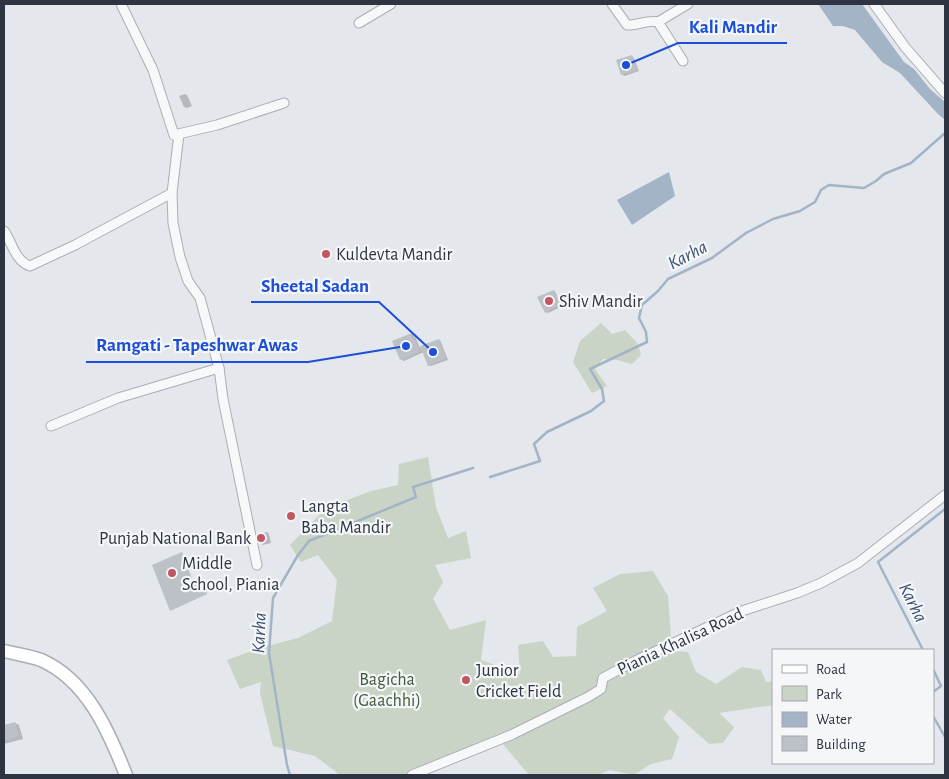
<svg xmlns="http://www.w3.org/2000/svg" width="949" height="779" viewBox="0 0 949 779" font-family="'Alegreya Sans',sans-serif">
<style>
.green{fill:#c9d4c6}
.water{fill:#a3b4c7}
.shadow{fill:#0003}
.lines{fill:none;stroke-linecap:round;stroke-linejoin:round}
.stream{stroke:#a3b4c7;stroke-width:2.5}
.building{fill:#bcc0c7}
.street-casing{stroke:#aaaeb5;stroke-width:11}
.secondary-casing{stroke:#aaaeb5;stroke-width:15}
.street{stroke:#f7f8f9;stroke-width:9}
.secondary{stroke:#fff;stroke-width:12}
.poi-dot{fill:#c25764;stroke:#f4f6f8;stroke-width:2}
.labels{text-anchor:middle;stroke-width:4.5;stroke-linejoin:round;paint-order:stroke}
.poi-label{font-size:18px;fill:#2e3442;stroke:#f4f6f8;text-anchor:start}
.street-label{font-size:18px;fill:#2e3442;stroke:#f4f6f8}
.park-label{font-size:18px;fill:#415c3c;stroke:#f4f6f8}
.water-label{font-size:19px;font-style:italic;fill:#3b5272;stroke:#f4f6f8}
.leader{fill:none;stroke:#1d4ed8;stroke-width:2}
.callout-dot{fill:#1d4ed8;stroke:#f4f6f8;stroke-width:2}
.callout-label{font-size:19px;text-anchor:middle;font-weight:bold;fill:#1d4ed8;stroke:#f4f6f8;stroke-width:4.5;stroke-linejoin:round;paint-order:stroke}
</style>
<rect width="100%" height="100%" fill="#e4e7eb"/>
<!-- green -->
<g class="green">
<polygon points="601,323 612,334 625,330 638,344 641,355 632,364 617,360 603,359 595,369 607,386 592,393 573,362 580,341"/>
<polygon points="428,457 436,507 448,538 466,531 471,558 435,565 443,582 433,599 450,630 486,620 481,660 520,674 518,645 543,641 553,657 576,656 577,627 607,611 593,588 620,574 653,571 668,596 672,651 688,652 696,672 716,684 742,667 761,670 766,682 773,681 773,705 719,713 734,727 723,743 709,744 670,709 663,718 679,737 672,759 651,764 634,775 610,770 598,775 529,775 497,737 404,775 340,775 315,756 273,746 260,693 261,682 240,689 227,660 260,648 298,638 332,621 337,580 318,555 301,562 290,545 326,508 371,491 398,485 399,464"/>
</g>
<!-- water -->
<g class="water">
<polygon points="818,4 862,4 904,62 914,69 930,89 945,102 945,120 938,114 900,73 882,62 855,30 843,26 833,26"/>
<polygon points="669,172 675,196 632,225 617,200"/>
</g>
<!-- shadow -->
<g class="shadow">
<polygon points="632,56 634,58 639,71 625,76 622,75"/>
<polygon points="185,94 187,95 192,106 187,108 184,107 179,96"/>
<polygon points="554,291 556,293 561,307 548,313 546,312"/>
<polygon points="412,334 415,336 420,348 439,340 441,342 448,360 431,366 428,365 424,352 404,361 401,359"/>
<polygon points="267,532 269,534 271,543 263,545 260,543 258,534"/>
<polygon points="202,583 207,594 171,610"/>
<polygon points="15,723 19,725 23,739 4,744 4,726"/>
</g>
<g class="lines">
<!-- stream -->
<g class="stream">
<polyline points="490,477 540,461 534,444 547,432 591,411 604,401 602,389 590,369 647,342 646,332 639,318 642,305 658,291 668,279 712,258 746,233 773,219 800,211 815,202 821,190 829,185 864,188 876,181 884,174 911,163 945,133"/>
<polyline points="923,650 878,562 945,509"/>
<polyline points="933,669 941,686 933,692"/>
<polyline points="933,716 945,737"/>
<polyline points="290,775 287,765 269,653 273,598 298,555 309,541 416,497 413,487 473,468"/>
</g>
</g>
<!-- building -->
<g class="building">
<polygon points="632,55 637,70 621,75 616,60"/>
<polygon points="554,290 559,305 545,313 537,297"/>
<polygon points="412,333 420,352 400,360 392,341"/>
<polygon points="439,339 446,358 428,366 420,346"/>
<polygon points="182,552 194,584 202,582 207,594 170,611 152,565"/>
<polygon points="15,722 19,736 4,741 4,725"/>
</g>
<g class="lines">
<!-- street casing -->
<g class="street-casing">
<g id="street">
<polyline points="121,4 153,70 174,135 217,125 284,103"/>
<path d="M612 4 627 25C637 26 648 19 658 22L683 61"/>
<polyline points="874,4 905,47 945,93"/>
<polyline points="658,22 688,4"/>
<polyline points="359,23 391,4"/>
<polyline points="179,134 172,193 173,223 180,257 188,281 200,298 219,368 223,399 257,565"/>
<path d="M4 231C12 242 15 261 30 266L75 245 172 193"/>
<polyline points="51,426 118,398 219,368"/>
<polyline points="412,775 511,735 588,697 601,689 603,678 635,661 742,611 797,593 821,583 858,563 945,495"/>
</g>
</g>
<!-- secondary casing -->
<g class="secondary-casing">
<path id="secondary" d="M4 651C16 654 30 656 41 660 87 680 109 732 126 775"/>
</g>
<!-- street -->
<use href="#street" class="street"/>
<!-- secondary -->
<use href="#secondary" class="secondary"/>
</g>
<!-- markers -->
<g class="poi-dot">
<circle cx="326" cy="254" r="5"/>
<circle cx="549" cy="301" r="5"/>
<circle cx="291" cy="516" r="5"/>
<circle cx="261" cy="538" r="5"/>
<circle cx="172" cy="573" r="5"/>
<circle cx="466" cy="680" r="5"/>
</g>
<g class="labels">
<!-- poi labels -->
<g class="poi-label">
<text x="336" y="260">Kuldevta Mandir</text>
<text x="559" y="307">Shiv Mandir</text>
<text x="301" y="512">Langta<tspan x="301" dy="21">Baba Mandir</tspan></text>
<text x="251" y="544" text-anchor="end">Punjab National Bank</text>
<text x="182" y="569">Middle<tspan x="182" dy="21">School, Piania</tspan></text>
<text x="476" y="676">Junior<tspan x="476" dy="21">Cricket Field</tspan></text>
</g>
<!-- street labels -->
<g class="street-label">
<text transform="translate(680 641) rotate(-25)" y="6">Piania Khalisa Road</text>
</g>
<!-- park labels -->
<g class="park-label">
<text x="387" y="685">Bagicha<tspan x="387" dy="21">(Gaachhi)</tspan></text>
</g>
<!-- water labels -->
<g class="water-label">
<text transform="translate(687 254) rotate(-28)" y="7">Karha</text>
<text transform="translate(914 602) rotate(63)" y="7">Karha</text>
<text transform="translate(258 633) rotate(-88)" y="7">Karha</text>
</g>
</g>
<!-- callouts -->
<path class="leader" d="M626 65L678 43H787M433 352L379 302H251M406 346L308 362H86"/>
<g class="callout-dot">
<circle cx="626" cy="65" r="5"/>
<circle cx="433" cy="352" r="5"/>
<circle cx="406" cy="346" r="5"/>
</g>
<g class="callout-label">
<text x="733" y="33">Kali Mandir</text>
<text x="315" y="292">Sheetal Sadan</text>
<text x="197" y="351">Ramgati - Tapeshwar Awas</text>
</g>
<!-- border -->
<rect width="949" height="779" fill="none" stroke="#2e3442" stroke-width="10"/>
<!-- legend -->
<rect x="772" y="649" width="162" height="115" fill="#f4f6f8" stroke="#a5a8af"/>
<rect x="782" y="665" width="25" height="8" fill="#ffffff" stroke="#a5a8af"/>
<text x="816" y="674" font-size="15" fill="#2e3442">Road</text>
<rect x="782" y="686" width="25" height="15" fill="#c9d4c6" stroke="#a5a8af"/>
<text x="816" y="699" font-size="15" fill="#2e3442">Park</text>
<rect x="782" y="712" width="25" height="15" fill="#a3b4c7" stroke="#a5a8af"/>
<text x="816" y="724" font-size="15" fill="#2e3442">Water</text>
<rect x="782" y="736" width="25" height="15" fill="#bcc0c7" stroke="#a5a8af"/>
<text x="816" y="749" font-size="15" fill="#2e3442">Building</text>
</svg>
